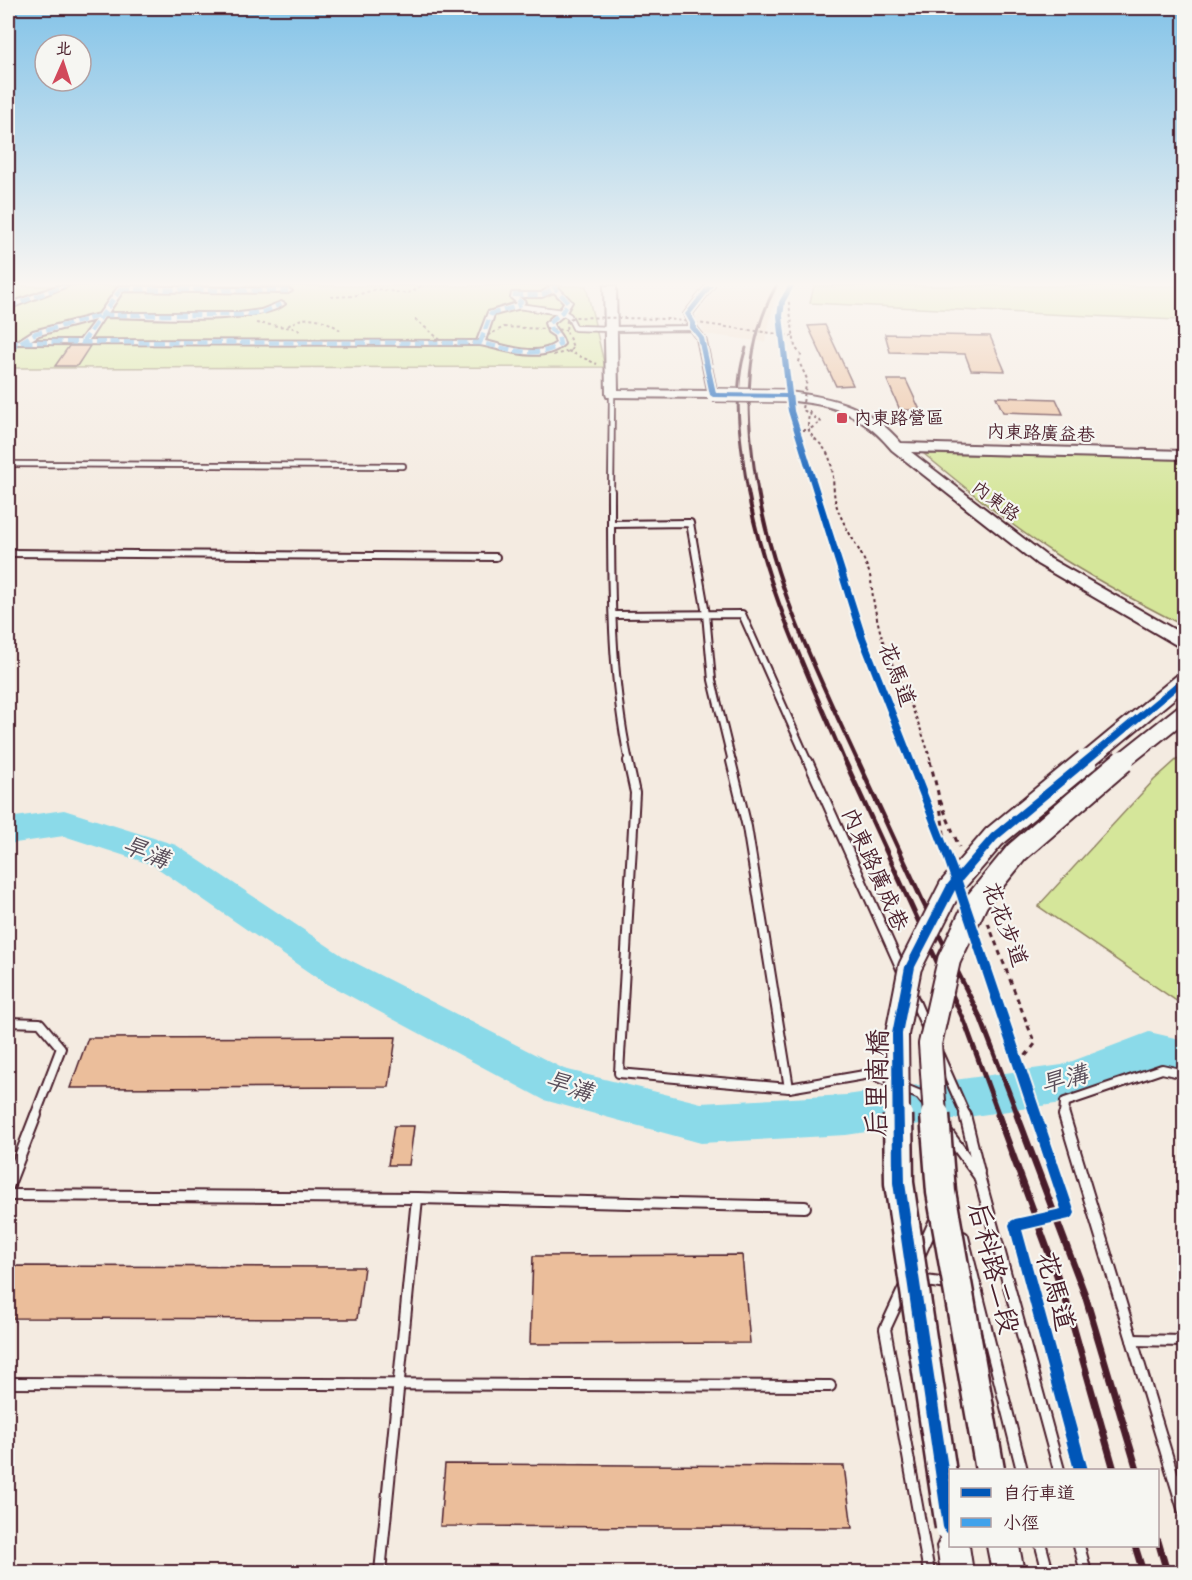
<svg xmlns="http://www.w3.org/2000/svg" width="1192" height="1580" viewBox="0 0 1192 1580" font-family="Sriracha,'LXGW WenKai TC',sans-serif">
<style>
.built{fill:#f1decc}
.green{fill:#d5e69a;stroke:#908262;stroke-width:1.5}
.lines{fill:none;stroke-linecap:round;stroke-linejoin:round}
.river{fill:#8bdae9;fill-rule:evenodd}
.building{fill:#ebbe9b;stroke:#4a1f2b;stroke-width:1.5}
.lane-far3-casing{stroke:#4a1f2b;stroke-width:8}
.lane-far2-casing{stroke:#4a1f2b;stroke-width:10}
.lane-far1-casing{stroke:#4a1f2b;stroke-width:12}
.lane-casing{stroke:#4a1f2b;stroke-width:14}
.street-casing{stroke:#4a1f2b;stroke-width:4}
.secondary-casing{stroke:#4a1f2b;stroke-width:4}
.path-far1{stroke:#4a1f2b;stroke-width:2;stroke-dasharray:3 3;stroke-linecap:butt}
.path{stroke:#4a1f2b;stroke-width:3;stroke-dasharray:5 5;stroke-linecap:butt}
.lane-far3{stroke:#f6f6f2;stroke-width:4.5}
.lane-far2{stroke:#f6f6f2;stroke-width:6}
.lane-far1{stroke:#f6f6f2;stroke-width:8}
.lane{stroke:#f6f6f2;stroke-width:10}
.street{fill:#f6f6f2;fill-rule:evenodd}
.secondary{fill:#f6f6f2;fill-rule:evenodd}
.rail-far3{stroke:#4a1f2b;stroke-width:3}
.rail-far2{stroke:#4a1f2b;stroke-width:4}
.rail-far1{stroke:#4a1f2b;stroke-width:5}
.rail{stroke:#4a1f2b;stroke-width:7}
.secondary-bridge-far3-casing{stroke:#4a1f2b;stroke-width:16;stroke-linecap:butt}
.secondary-bridge-far2-casing{stroke:#4a1f2b;stroke-width:20;stroke-linecap:butt}
.secondary-bridge-far1-casing{stroke:#4a1f2b;stroke-width:26;stroke-linecap:butt}
.secondary-bridge-casing{stroke:#4a1f2b;stroke-width:33;stroke-linecap:butt}
.path-bridge{stroke:#4a1f2b;stroke-width:2;stroke-dasharray:3 3;stroke-linecap:butt}
.secondary-bridge-far3{stroke:#f6f6f2;stroke-width:13}
.secondary-bridge-far2{stroke:#f6f6f2;stroke-width:16}
.secondary-bridge-far1{stroke:#f6f6f2;stroke-width:22}
.secondary-bridge{stroke:#f6f6f2;stroke-width:28}
.quiet{stroke:#40a2eb;stroke-width:4.5;stroke-dasharray:10 4.5;stroke-linecap:butt}
.cycleway-casing{stroke:#f6f6f2;stroke-width:4}
.cycleway{fill:#0057b8;fill-rule:evenodd}
.poi-dot{fill:#d1495b;stroke:#f6f6f2;stroke-width:2}
.labels{text-anchor:middle;stroke-width:4.5;stroke-linejoin:round;paint-order:stroke}
.far-poi-label{font-size:18px;fill:#4a1f2b;stroke:#f6f6f2;text-anchor:start}
.far-street-label{font-size:18px;fill:#4a1f2b;stroke:#f6f6f2}
.street-label{font-size:22px;fill:#4a1f2b;stroke:#f6f6f2}
.water-label{font-size:24px;font-style:italic;fill:#5a4e5a;stroke:#f6f6f2}
.near-street-label{font-size:27px;fill:#4a1f2b;stroke:#f6f6f2}
</style>
<rect width="100%" height="100%" fill="#f4ebe1"/>
<filter id="ink" filterUnits="userSpaceOnUse"><feTurbulence type="fractalNoise" baseFrequency=".0167" numOctaves="2"/><feDisplacementMap in="SourceGraphic" scale="12" xChannelSelector="R" yChannelSelector="G"/><feConvolveMatrix kernelMatrix="1 2 1 2 8 2 1 2 1" color-interpolation-filters="sRGB"/></filter>
<g filter="url(#ink)">
<!-- built -->
<polygon class="built" points="718,286 778,286 765,342 704,334 702,327 693,320"/>
<!-- green -->
<g class="green">
<polygon points="8,286 586,286 605,367 8,368"/>
<polygon points="814,286 1184,286 1184,331 1177,320 810,303"/>
<path d="M924 454 1184 459V626C1139 603 1095 580 1052 552 1007 523 966 488 924 454Z"/>
<polygon points="1184,753 1184,1006 1038,906 1154,780"/>
</g>
<g class="lines">
<!-- river -->
<polygon class="river" points="64,810 176,845 346,958 564,1069 701,1103 846,1095 1062,1065 1149,1032 1184,1040 1184,1076 1149,1068 1062,1103 846,1135 701,1143 544,1100 320,980 153,865 64,836 8,844 8,818"/>
</g>
<!-- building -->
<g class="building">
<polygon points="825,325 840,357 853,385 836,386 808,326"/>
<polygon points="885,334 990,336 1005,371 971,370 965,354 890,352"/>
<polygon points="69,346 90,346 77,366 55,366"/>
<polygon points="887,380 906,380 920,410 900,410"/>
<polygon points="996,397 1056,399 1063,414 1003,412"/>
<polygon points="396,1037 389,1087 70,1088 88,1038"/>
<polygon points="394,1126 414,1126 409,1165 388,1165"/>
<polygon points="742,1255 750,1343 530,1344 533,1256"/>
<polygon points="8,1266 364,1267 357,1319 8,1318"/>
<polygon points="445,1464 844,1466 852,1528 440,1526"/>
</g>
<g class="lines">
<!-- lane-far3 casing -->
<g class="lane-far3-casing">
<g id="lane-far3">
<polyline points="518,306 562,312 569,316 575,328 611,329"/>
<polyline points="8,464 403,466"/>
<polyline points="611,492 612,394"/>
</g>
</g>
<!-- lane-far2 casing -->
<g class="lane-far2-casing">
<g id="lane-far2">
<path d="M611 491C611 581 610 674 629 762"/>
<polyline points="611,524 690,523 706,614 712,680 732,762"/>
<polyline points="8,553 496,557"/>
<polyline points="614,615 742,614 808,762"/>
</g>
</g>
<!-- lane-far1 casing -->
<g class="lane-far1-casing">
<g id="lane-far1">
<polyline points="628,761 635,793 619,1073 789,1088 870,1074 920,1095 928,1105"/>
<polyline points="731,761 747,827 789,1088"/>
<polyline points="808,761 902,971"/>
<polyline points="911,992 927,1029"/>
<polyline points="8,1022 40,1023 61,1048 35,1116"/>
<polyline points="939,1055 966,1116"/>
<polyline points="1064,1116 1065,1102 1162,1069 1184,1074"/>
</g>
</g>
<!-- lane casing -->
<g class="lane-casing">
<g id="lane">
<polyline points="965,1115 979,1172"/>
<polyline points="1064,1115 1184,1512"/>
<polyline points="946,1131 979,1176 1059,1470"/>
<polyline points="8,1187 36,1115"/>
<polyline points="8,1195 417,1198 805,1207"/>
<polyline points="963,1237 1022,1470"/>
<polyline points="920,1254 935,1220"/>
<polyline points="918,1280 948,1284"/>
<polyline points="904,1288 885,1329 929,1572"/>
<polyline points="1132,1340 1184,1341"/>
<polyline points="8,1383 830,1386"/>
<polyline points="1041,1546 1048,1572"/>
<polyline points="1079,1546 1086,1572"/>
<polyline points="380,1572 417,1198"/>
</g>
</g>
<!-- street casing -->
<g class="street-casing">
<g id="street">
<polygon points="57,286 68,286 8,309 8,304"/>
<path d="M119 286 288 289 292 291 288 293 123 291 108 313H240L261 310 281 302 285 304C257 326 144 317 104 317L89 340 477 341 488 312 517 303 511 298 512 293H541L550 287 549 286H557L572 302 565 314 553 324C556 332 562 334 564 344 543 365 506 350 480 345L8 344V340H19L33 331 99 314ZM554 292 564 302 559 311 545 323 548 332 554 336 556 343C536 358 506 345 485 341L494 315 521 308 525 302 519 297H542ZM95 320 80 340H31L39 335Z"/>
<polygon points="706,286 714,286 692,314 697,328 705,338 717,395 713,398 709,395 697,338 691,330 611,331 607,329 611,327 689,326 684,314"/>
</g>
</g>
<!-- secondary casing -->
<g class="secondary-casing">
<g id="secondary">
<polygon points="604,286 616,286 618,390 713,391 718,392 719,395 718,398 607,397 606,394"/>
<path d="M788 392C833 397 871 407 901 443L1184 451V459L911 452 1049 558 1184 635V648L1178 646 1037 564 892 450C873 427 851 411 821 405 809 402 796 402 783 399L782 396Z"/>
<polygon points="950,1531 950,1546 969,1546 973,1572 941,1572 937,1546 942,1535"/>
<polygon points="987,1546 1019,1546 1024,1572 992,1572"/>
</g>
</g>
<!-- path-far1 -->
<g class="path-far1">
<polyline points="788,290 788,296"/>
<polyline points="331,297 353,296 377,289 402,293 412,292 421,286"/>
<polyline points="256,323 293,328 298,329 300,333"/>
<path d="M288 326C306 312 326 319 343 332"/>
<polyline points="568,351 597,364"/>
<path d="M810 411C803 439 816 434 827 453 836 469 831 490 837 507 845 530 861 549 869 572 872 582 872 593 874 604 877 619 881 638 887 652 903 689 921 723 931 762"/>
<polyline points="797,430 808,430"/>
</g>
<!-- path -->
<g class="path">
<polyline points="930,761 938,793 947,853"/>
<polyline points="940,800 959,847"/>
<polyline points="988,923 1035,1044 1020,1063"/>
</g>
<!-- lane-far3 -->
<use href="#lane-far3" class="lane-far3"/>
<!-- lane-far2 -->
<use href="#lane-far2" class="lane-far2"/>
<!-- lane-far1 -->
<use href="#lane-far1" class="lane-far1"/>
<!-- lane -->
<use href="#lane" class="lane"/>
<!-- street -->
<use href="#street" class="street"/>
<!-- secondary -->
<use href="#secondary" class="secondary"/>
<!-- rail-far3 -->
<g class="rail-far3">
<path d="M746 348C731 392 741 448 748 492"/>
<path d="M758 492C746 422 741 351 776 286"/>
</g>
<!-- rail-far2 -->
<g class="rail-far2">
<path d="M748 491C764 586 808 674 845 762"/>
<path d="M758 491C774 586 818 675 858 762"/>
</g>
<!-- rail-far1 -->
<g class="rail-far1">
<polyline points="845,761 965,1023 999,1116"/>
<polyline points="858,761 923,902 981,1019 1018,1116"/>
</g>
<!-- rail -->
<g class="rail">
<polyline points="998,1115 1065,1297 1114,1470"/>
<polyline points="1017,1115 1085,1295 1137,1470"/>
<polyline points="1158,1541 1167,1572"/>
<polyline points="1135,1546 1143,1572"/>
</g>
<!-- secondary-bridge-far3 casing -->
<g class="secondary-bridge-far3-casing">
<polyline id="secondary-bridge-far3" points="713,395 788,396"/>
</g>
<!-- secondary-bridge-far2 casing -->
<g class="secondary-bridge-far2-casing">
<g id="secondary-bridge-far2">
<polyline points="1085,762 1184,680"/>
<polyline points="1121,762 1184,712"/>
</g>
</g>
<!-- secondary-bridge-far1 casing -->
<g class="secondary-bridge-far1-casing">
<g id="secondary-bridge-far1">
<polyline points="898,1116 897,1034 910,967 950,888 994,837 1086,761"/>
<polyline points="935,1116 930,1044 949,960 977,901 1017,852 1123,761"/>
</g>
</g>
<!-- secondary-bridge casing -->
<g class="secondary-bridge-casing">
<g id="secondary-bridge">
<polyline points="898,1115 899,1183 950,1527"/>
<polyline points="935,1115 941,1192 990,1470"/>
</g>
</g>
<!-- path-bridge -->
<g class="path-bridge">
<polyline points="788,296 795,347 801,355 799,362 807,379 802,409 821,422 810,429"/>
<polyline points="415,319 444,343 460,346 469,345 504,327 566,330"/>
<polyline points="553,355 570,351 573,347 566,330 567,320 574,317 668,319 793,336"/>
</g>
<!-- secondary-bridge-far3 -->
<use href="#secondary-bridge-far3" class="secondary-bridge-far3"/>
<!-- secondary-bridge-far2 -->
<use href="#secondary-bridge-far2" class="secondary-bridge-far2"/>
<!-- secondary-bridge-far1 -->
<use href="#secondary-bridge-far1" class="secondary-bridge-far1"/>
<!-- secondary-bridge -->
<use href="#secondary-bridge" class="secondary-bridge"/>
<!-- quiet -->
<g class="quiet">
<polyline points="121,289 288,291"/>
<polyline points="8,307 64,286"/>
<path d="M8 342 480 343C505 347 537 361 560 344L558 335 551 330 549 323 562 312 568 302 553 286"/>
<polyline points="82,343 123,286"/>
<polyline points="480,343 491,314 518,306 521,302 515,298 515,295 542,295 553,289"/>
<polyline points="8,350 36,333 103,315 240,315 263,312 281,304"/>
</g>
<!-- cycleway casing -->
<g class="cycleway-casing">
<polygon id="cycleway" points="707,286 713,286 691,314 696,323 696,328 704,338 716,393 786,394 777,316 779,302 788,286 794,286 785,302 783,316 794,411 866,637 958,872 991,834 1181,678 1184,677 1184,684 997,840 962,881 1075,1213 1073,1217 1069,1219 1022,1230 1088,1470 1074,1470 1009,1225 1011,1221 1015,1219 1061,1209 955,890 915,967 902,1034 905,1183 950,1482 950,1534 945,1532 943,1527 893,1183 892,1034 905,967 947,885 951,880 942,853 858,637 788,411 786,398 713,397 710,395 698,338 690,328 690,323 685,314"/>
</g>
<!-- cycleway -->
<use href="#cycleway" class="cycleway"/>
</g>
</g>
<!-- sky -->
<linearGradient id="sky" x2="0" y2="1"><stop stop-color="#83c3e8"/><stop offset="0.56" stop-color="#faf6f2"/><stop offset="1" stop-color="#faf6f2" stop-opacity="0"/></linearGradient>
<rect width="1192" height="507" fill="url(#sky)"/>
<!-- markers -->
<rect class="poi-dot" x="836" y="412" width="12" height="12" rx="3"/>
<g class="labels">
<!-- far-poi labels -->
<g class="far-poi-label">
<text x="854" y="424">內東路營區</text>
</g>
<!-- far-street labels -->
<g class="far-street-label">
<text transform="translate(1041 433) rotate(2)" y="6">內東路廣益巷</text>
<text transform="translate(996 501) rotate(37)" y="6">內東路</text>
</g>
<!-- street labels -->
<g class="street-label">
<text transform="translate(898 674) rotate(69)" y="8">花馬道</text>
<text transform="translate(876 869) rotate(66)" y="8">內東路廣成巷</text>
<text transform="translate(1006 924) rotate(69)" y="8">花花步道</text>
</g>
<!-- water labels -->
<g class="water-label">
<text transform="translate(146 852) rotate(22)" y="8">旱溝</text>
<text transform="translate(1064 1079) rotate(-15)" y="8">旱溝</text>
<text transform="translate(569 1086) rotate(19)" y="8">旱溝</text>
</g>
<!-- near-street labels -->
<g class="near-street-label">
<text transform="translate(877 1083) rotate(-89)" y="9">后里南橋</text>
<text transform="translate(994 1268) rotate(76)" y="9">后科路二段</text>
<text transform="translate(1056 1291) rotate(75)" y="9">花馬道</text>
</g>
</g>
<!-- margin -->
<rect width="1192" height="1580" fill="none" stroke="#f6f6f2" stroke-width="30"/>
<rect x="15" y="15" width="1162" height="1550" fill="none" stroke="#4a1f2b" stroke-width="2" filter="url(#ink)"/>
<!-- legend -->
<rect x="949" y="1469" width="210" height="78" fill="#f6f6f2" stroke="#b1a0a2" stroke-width="1.5"/>
<rect x="961" y="1488" width="30" height="9" fill="#0057b8" stroke="#b1a0a2" stroke-width="1.5"/>
<text x="1003" y="1499" font-size="18" fill="#4a1f2b">自行車道</text>
<rect x="961" y="1518" width="30" height="9" fill="#40a2eb" stroke="#b1a0a2" stroke-width="1.5"/>
<text x="1003" y="1529" font-size="18" fill="#4a1f2b">小徑</text>
<!-- north arrow -->
<g transform="translate(63 63) rotate(3)"><circle r="28" fill="#f6f6f2" stroke="#b1a0a2" stroke-width="1.5"/>
<path d="M0-4.5L10 22L0 15L-10 22Z" fill="#d1495b"/>
<text y="-9" font-size="16" font-weight="bold" text-anchor="middle" fill="#4a1f2b">北</text>
</g>
</svg>
